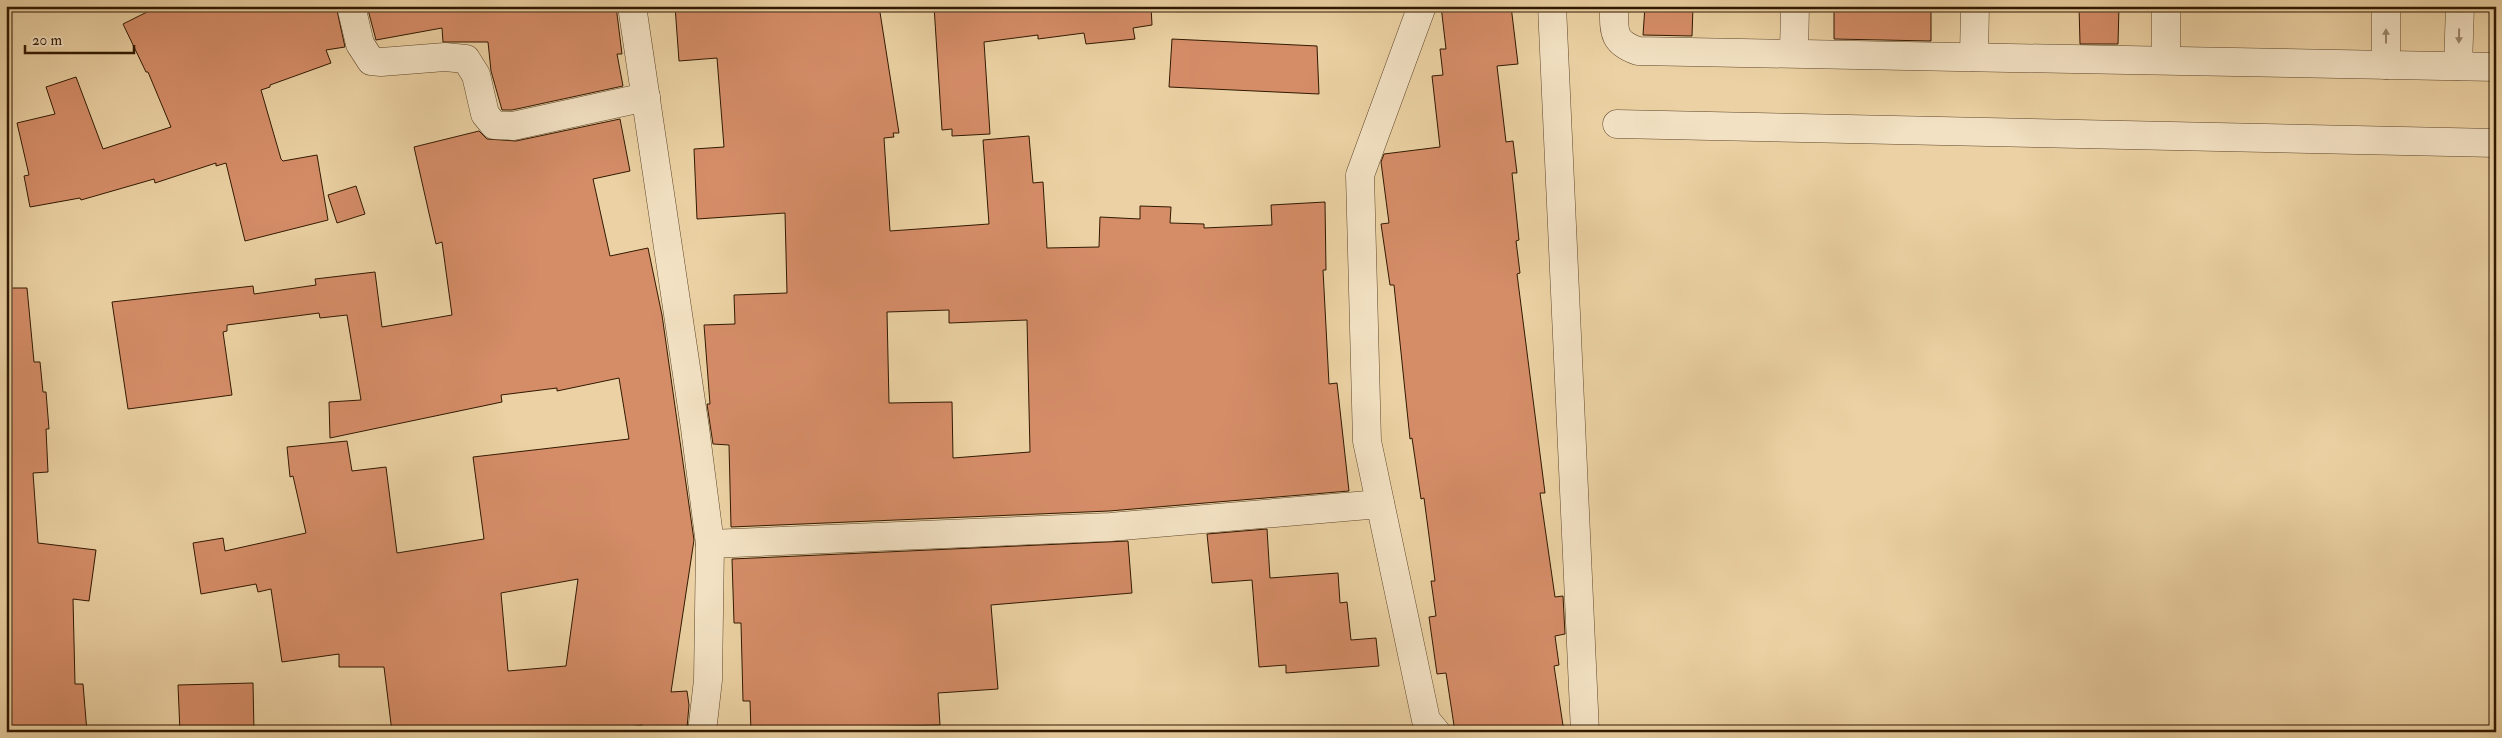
<svg xmlns="http://www.w3.org/2000/svg" width="2502" height="738" viewBox="0 0 2502 738" font-family="'IM FELL Double Pica',serif">
<style>
.building{fill:#d58d68;stroke:#311901;fill-rule:evenodd}
.lines{fill:none;stroke-linecap:round;stroke-linejoin:round}
.minor-casing{stroke:#60472a;stroke-width:29}
.tertiary-casing{stroke:#60472a;stroke-width:29}
.minor{stroke:#f2e1c3;stroke-width:28}
.tertiary{stroke:#f2e1c3;stroke-width:28}
.oneway{fill:#9b876c}
</style>
<rect width="100%" height="100%" fill="#ebd1a3"/>
<filter id="stains"><feTurbulence type="fractalNoise" baseFrequency=".004" numOctaves="4"/><feColorMatrix values="0 0 0 0 .2 0 0 0 0 .09 0 0 0 0 .02 0 0 0 .5 -.17"/></filter>
<radialGradient id="worn" r=".72"><stop offset=".6" stop-color="#630" stop-opacity="0"/><stop offset="1" stop-color="#630" stop-opacity=".3"/></radialGradient>
<!-- building -->
<g class="building">
<polygon points="159,6 336,6 345,47 326,50 331,63 270,85 270,87 261,90 281,159 283,161 317,155 328,220 245,241 226,163 216,166 216,163 155,183 154,179 81,200 80,198 30,207 24,176 29,175 17,123 55,114 46,87 76,77 103,149 171,127 148,72 146,72 123,24"/>
<polygon points="367,6 616,6 622,54 617,54 623,86 512,110 502,110 491,71 488,42 443,42 442,28 376,40"/>
<path d="M675 6H879L899 133H893L894 137 884 138 890 231 989 224 983 140 1029 136 1033 183 1043 182 1047 248 1099 247 1100 217 1140 219V206L1171 207 1170 223 1204 224V228L1272 225 1271 205 1325 202 1326 270H1323L1329 384 1337 383 1349 491 1109 511 731 527 729 445 713 444 707 404H710L704 325 735 324 734 295 787 293 785 213 697 219 694 149 724 147 717 58 679 61ZM949 310V323L1027 320 1030 452 953 458 952 402 889 403 887 312Z"/>
<polygon points="934,6 1151,6 1152,25 1133,28 1135,39 1086,44 1084,33 1038,39 1038,35 984,42 990,134 952,136 952,129 942,130"/>
<polygon points="1441,6 1511,6 1518,64 1497,66 1506,142 1513,141 1517,173 1512,173 1519,240 1516,241 1520,273 1517,274 1545,493 1540,493 1555,597 1563,596 1565,634 1555,636 1559,665 1554,666 1564,732 1455,732 1446,673 1437,674 1429,617 1436,616 1431,581 1435,581 1424,498 1421,499 1412,438 1410,439 1394,285 1390,285 1381,224 1389,223 1381,162 1384,154 1440,147 1432,76 1443,75 1440,49 1446,49"/>
<polygon points="1645,6 1693,6 1692,36 1643,35"/>
<polygon points="1834,6 1931,6 1931,41 1834,39"/>
<polygon points="2079,6 2119,6 2118,44 2080,44"/>
<polygon points="1172,39 1317,46 1319,94 1169,87"/>
<path d="M620 119 630 171 593 179 610 256 648 248 662 315 694 540 671 692 687 691 689 705 687 728 642 731V725L598 732H392L384 667H339V654L282 662 271 589 258 592 256 584 201 594 193 543 223 538 225 551 306 533 293 476 290 477 287 447 347 441 352 471 386 467 397 553 484 539 473 457 629 439 619 378 557 391V388L501 395 502 402 330 438 329 402 361 400 347 315 320 318 319 313 227 325V331L223 332 232 395 128 409 112 302 253 286 254 294 316 285 315 279 375 272 382 327 452 315 442 242 436 244 414 147 479 131 487 139 516 141ZM578 579 566 666 508 671 501 593Z"/>
<polygon points="356,186 365,214 337,223 328,195"/>
<polygon points="6,288 27,288 34,362 40,362 43,392 46,392 49,429 46,429 48,472 33,473 38,543 96,550 89,601 73,599 75,684 83,684 87,732 6,732"/>
<polygon points="1267,529 1270,578 1338,573 1340,603 1347,602 1351,640 1376,638 1379,666 1286,673 1286,665 1259,667 1252,580 1212,583 1207,534"/>
<polygon points="1128,541 1132,593 991,605 998,689 938,693 940,725 824,728 824,732 751,732 750,701 743,701 741,623 734,623 732,559"/>
<polygon points="253,683 254,732 180,732 178,685"/>
</g>
<g class="lines">
<!-- minor casing -->
<g class="minor-casing">
<g id="minor">
<polyline points="351,6 360,44 371,61 381,62 445,57 466,59 476,75 485,114 494,125 513,126 646,97"/>
<polyline points="1422,6 1360,175 1367,441 1426,720 1436,732"/>
<polyline points="1552,6 1585,732"/>
<path d="M1614 6C1614 31 1612 42 1638 51L2496 67"/>
<polyline points="2386,6 2386,65"/>
<polyline points="1794,53 1795,6"/>
<polyline points="1974,57 1975,6"/>
<polyline points="2166,60 2166,6"/>
<polyline points="2458,66 2460,6"/>
<polyline points="1617,124 2496,143"/>
<polyline points="710,544 1110,527 1380,504"/>
</g>
</g>
<!-- tertiary casing -->
<g class="tertiary-casing">
<polyline id="tertiary" points="632,6 695,428 710,544 708,680 702,732"/>
</g>
<!-- minor -->
<use href="#minor" class="minor"/>
<!-- tertiary -->
<use href="#tertiary" class="tertiary"/>
</g>
<!-- one-way arrows -->
<defs><path id="oneway-solid" d="M-6-.8H1V-3.2L6.5 0L1 3.2V.8H-6Z" transform="scale(1.25)"/></defs>
<g class="oneway">
<use href="#oneway-solid" transform="translate(2386 36) rotate(-90)"/>
<use href="#oneway-solid" transform="translate(2459 36) rotate(91)"/>
</g>
<!-- margin -->
<rect width="2502" height="738" fill="none" stroke="#ebd1a3" stroke-width="25"/>
<rect x="8" y="8" width="2487" height="723" fill="none" stroke="#311901" stroke-width="2.5"/>
<rect x="12" y="12" width="2477" height="713" fill="none" stroke="#311901"/>
<!-- scale -->
<path d="M25 45v8h109v-8" fill="none" stroke="#311901" stroke-width="2.5"/>
<text x="32" y="45" font-size="15" fill="#311901" stroke="#f2e1c3" stroke-width="4" paint-order="stroke">20 m</text>
<rect width="100%" height="100%" filter="url(#stains)"/>
<rect width="100%" height="100%" fill="url(#worn)"/>
</svg>
